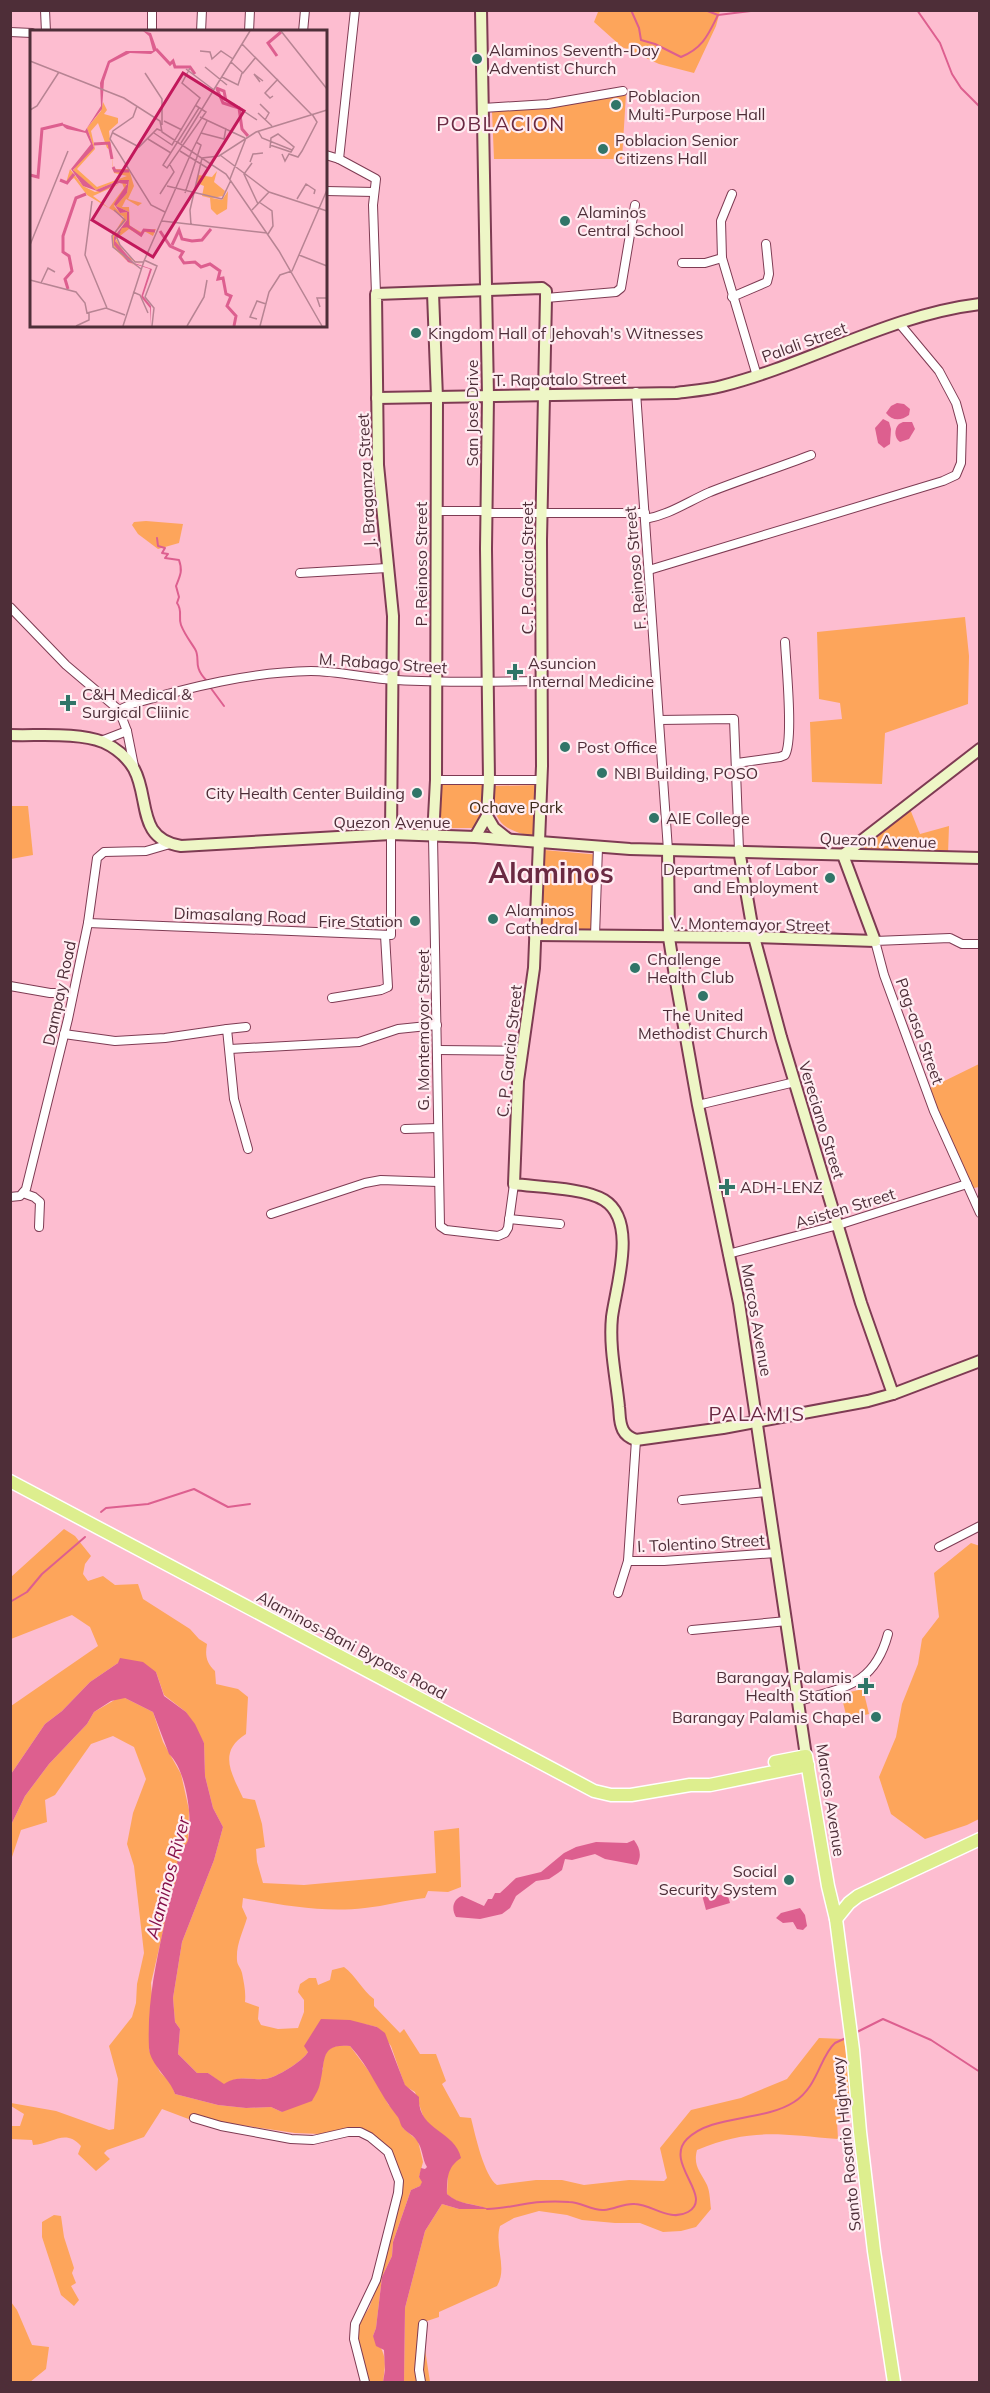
<svg xmlns="http://www.w3.org/2000/svg" width="990" height="2393" viewBox="0 0 990 2393" font-family="Mulish,sans-serif">
<style>
.green{fill:#fda55b}
.water{fill:#dd5f8f}
.lines{fill:none;stroke-linecap:round;stroke-linejoin:round}
.stream{stroke:#dd5f8f;stroke-width:2}
.street-casing{stroke:#7e3b53;stroke-width:10}
.secondary-casing{stroke:#7e3b53;stroke-width:14}
.primary-casing{stroke:#fff;stroke-width:15}
.street{stroke:#fff;stroke-width:8}
.secondary{stroke:#eef6c6;stroke-width:10}
.primary{stroke:#ddee8e;stroke-width:12}
.poi-dot{fill:#317568;stroke:#ffedf2;stroke-width:2}
.labels{text-anchor:middle;stroke-width:4.5;stroke-linejoin:round;paint-order:stroke}
.poi-label{font-size:16px;fill:#4e2e38;stroke:#ffedf2;text-anchor:start}
.street-label{font-size:16px;fill:#4e2e38;stroke:#ffedf2}
.park-label{font-size:16px;fill:#3d291a;stroke:#ffedf2}
.water-label{font-size:18px;font-style:italic;fill:#850f48;stroke:#ffedf2}
.quarter-label{font-size:20px;letter-spacing:1.5px;fill:#6a2942;stroke:#ffedf2}
.town-label{font-size:28px;font-weight:bold;fill:#6a2942;stroke:#ffedf2}
.inset-river{fill:none;stroke:#dd5f8f;stroke-width:3}
.inset-road{fill:none;stroke:#b78493;stroke-width:1.5}
.view{fill:#c2185b;fill-opacity:0.15;stroke:#c2185b;stroke-width:3}
.inset-edge{fill:none;stroke:#4e2e38;stroke-width:3}
</style>
<rect width="100%" height="100%" fill="#fdbdd0"/>
<!-- green -->
<g class="green">
<polygon points="597,11 720,11 716,26 694,73 659,64 622,47 594,22 598,12"/>
<polygon points="626,94 622,159 494,159 492,111 543,109"/>
<polygon points="146,521 183,524 179,543 158,549 138,534 132,525 134,522"/>
<polygon points="965,617 969,656 968,704 885,733 882,784 812,782 810,722 842,719 840,703 819,699 817,632"/>
<polygon points="440,784 486,784 484,808 479,828 439,828"/>
<path d="M538 785 535 837C501 829 493 823 492 786Z"/>
<polygon points="11,806 28,806 33,855 11,859"/>
<polygon points="910,809 920,834 949,826 948,854 855,852"/>
<polygon points="544,850 601,855 598,934 542,932"/>
<polygon points="979,1064 979,1187 969,1189 926,1090"/>
<path d="M64 1529 75 1536 91 1556 85 1564 83 1574 88 1581 103 1576 115 1585 138 1584 143 1599 190 1629 199 1639 207 1644C205 1655 206 1663 215 1671L216 1684 238 1689 248 1697 246 1734C217 1752 232 1774 243 1798L255 1800 262 1824 265 1847 256 1849 257 1862 263 1883 304 1885 436 1873 434 1831 459 1828 461 1887 448 1892 428 1891 425 1898C405 1900 385 1906 365 1908 324 1913 282 1905 243 1898L242 1907 247 1918C243 1932 236 1944 237 1960 237 1965 241 1968 242 1973 244 1983 246 1992 245 2002L259 2007 258 2019 261 2025 278 2029 298 2028 304 2012V2000L298 1992 300 1984 309 1978H316L318 1985 330 1980 332 1970 344 1967C356 1976 362 1990 374 1999V2006L400 2033 404 2029 420 2054H436L446 2081 442 2084 460 2117 471 2118C475 2134 484 2176 497 2185L536 2180H562L584 2185 629 2180 664 2181 667 2178 660 2148 691 2110 741 2098 787 2079 819 2038 844 2039 853 2107 844 2108 845 2116 837 2121 838 2139C781 2135 752 2127 697 2150 693 2166 700 2171 707 2185 710 2192 710 2201 711 2209L696 2227 681 2231 663 2232 640 2223H615L582 2220 567 2215 539 2211 514 2218 500 2226C494 2246 508 2268 497 2286L439 2312V2317L421 2323 430 2382H404L405 2308 425 2231 442 2204 459 2209H487C472 2202 459 2206 447 2194L448 2173 453 2163 439 2132 428 2124 423 2116 415 2092 405 2086 391 2046 377 2027 364 2024 308 2052C303 2061 276 2078 265 2079 251 2080 237 2075 224 2085L208 2073H197L178 2054 180 2029 175 2022 173 1998 182 1942 214 1860 223 1827 213 1808 205 1776 204 1743 186 1712 164 1695 156 1672 118 1663 90 1682 62 1711 45 1724 11 1774V1706L98 1646 90 1627 72 1615 11 1639V1577Z"/>
<polygon points="971,1543 980,1546 979,1819 967,1825 925,1839 891,1814 879,1777 896,1737 902,1704 918,1664 922,1639 939,1617 934,1573"/>
<polygon points="863,1689 869,1714 847,1719 841,1694"/>
<path d="M118 1698H125L153 1712 163 1742 181 1774 189 1810 188 1843 179 1852 176 1882 167 1900 165 1923 151 1983 152 1998 149 2050 160 2072 171 2083 175 2094 218 2105 246 2108 271 2107 282 2112 323 2069C323 2049 331 2044 350 2046L377 2082 388 2104 399 2117 403 2128 418 2141 423 2162 419 2177 423 2182 420 2186 411 2190 393 2242 392 2256 382 2277 376 2328 373 2336C387 2354 386 2361 383 2382H367L356 2336 360 2322 369 2308 376 2290 396 2207 395 2164 371 2136 295 2133 220 2122 199 2123 162 2109 144 2137 107 2150 104 2153 110 2159 96 2171 78 2154 81 2146C65 2128 53 2144 33 2145L32 2140 11 2139V2126H20L24 2114 11 2106V2103L56 2111 109 2130 114 2129 118 2079 109 2046 132 2017 136 2003 137 1984 144 1953 134 1866 127 1844 133 1813 146 1779 134 1747 113 1736 91 1744 55 1795 45 1800 47 1822 21 1830 11 1860V1825L25 1796 49 1764 87 1724 94 1712Z"/>
<polygon points="54,2215 61,2216 64,2237 74,2268 72,2273 76,2283 71,2286 79,2300 74,2306 61,2295 42,2237 42,2222"/>
<polygon points="11,2302 17,2310 32,2345 49,2347 46,2369 30,2382 11,2382"/>
</g>
<!-- water -->
<g class="water">
<path d="M897 403 904 404 910 409 909 415C901 421 892 421 886 413L891 406Z"/>
<polygon points="883,419 889,422 891,429 890,444 884,448 878,443 875,428"/>
<path d="M903 422H912L915 429 909 439 900 442C894 438 894 429 899 424Z"/>
<path d="M120 1658 143 1662 156 1672 164 1696 186 1712 195 1724 204 1743 205 1776 213 1808 223 1827 214 1860 182 1942 173 1998 175 2022 180 2029 178 2054 197 2073H208L224 2084C237 2075 250 2080 265 2079 276 2078 303 2061 308 2052L304 2046 321 2019 350 2020 377 2027 385 2033 405 2085 419 2097C417 2131 455 2130 461 2158 447 2167 447 2179 447 2194 459 2205 473 2203 489 2209H459L442 2204 425 2231 405 2308 404 2382H383L385 2370 384 2350 376 2346 373 2336 376 2328 382 2277 392 2256 393 2242 411 2190 420 2186 422 2182 419 2177 421 2168 425 2169 427 2167C422 2159 423 2149 417 2141 414 2135 407 2133 403 2128 400 2125 400 2119 397 2116 379 2094 370 2067 350 2046 319 2043 326 2061 320 2083 319 2090 315 2095 312 2101L282 2112 271 2107 246 2108 218 2105 175 2094C170 2078 150 2065 149 2048 147 2006 155 1967 164 1926 166 1917 165 1907 167 1899 169 1893 174 1888 175 1883 179 1873 175 1860 180 1851 182 1847 187 1845 188 1840 193 1818 186 1769 169 1754L153 1712 125 1698 111 1701 94 1712 87 1724 49 1764 25 1796 11 1825V1774L45 1724 62 1711 90 1682 118 1663Z"/>
<path d="M634 1840C640 1848 642 1856 637 1865L605 1859 595 1854 572 1860 565 1859 562 1870 558 1873 549 1879 536 1881 516 1896 510 1908 502 1914 480 1919 456 1917C451 1909 453 1899 462 1896L484 1906 488 1899H492L495 1893H500L516 1878 541 1872 564 1853 576 1847 596 1842 627 1843Z"/>
<polygon points="727,1893 730,1903 706,1910 702,1895 707,1894 708,1898"/>
<polygon points="800,1908 805,1915 807,1926 803,1930 797,1929 793,1922 783,1923 776,1918 781,1913"/>
</g>
<g class="lines">
<!-- stream -->
<g class="stream">
<path d="M631 10 639 28 641 40 655 44 681 57C703 48 708 35 718 15L759 10"/>
<polyline points="705,10 718,15"/>
<polyline points="917,10 940,43 952,74 961,88 980,107"/>
<path d="M157 538 158 546 165 548 162 553 168 554 165 558 179 560C183 571 180 576 176 586L179 597 177 603C183 611 178 617 181 625 185 635 190 641 195 649 201 659 192 665 206 680"/>
<polyline points="210,687 224,706"/>
<polyline points="101,1512 106,1508 148,1504 194,1489 228,1507 250,1504"/>
<polyline points="10,1602 27,1592 42,1574 85,1537"/>
<polyline points="855,2033 883,2019 931,2040 980,2072"/>
<path d="M487 2209C498 2209 508 2207 519 2205 534 2202 553 2201 569 2202 581 2202 592 2211 604 2210 615 2209 624 2203 635 2204 653 2205 670 2222 688 2212 715 2197 663 2163 687 2139 712 2114 763 2122 794 2102 818 2087 820 2056 835 2043 839 2041 844 2039 848 2037"/>
</g>
<!-- street casing -->
<g class="street-casing">
<g id="street">
<polyline points="45,10 46,32"/>
<polyline points="10,32 32,33"/>
<polyline points="152,32 152,10"/>
<polyline points="201,32 202,10"/>
<polyline points="249,32 250,10"/>
<polyline points="303,32 305,10"/>
<polyline points="483,108 548,104 623,91"/>
<polyline points="326,155 339,159 376,179 373,205 376,294"/>
<polyline points="339,159 355,10"/>
<polyline points="326,191 374,192"/>
<polyline points="732,194 721,221 722,258 757,376"/>
<polyline points="682,263 705,263 722,258"/>
<polyline points="732,297 767,282 769,274 766,244"/>
<polyline points="546,298 616,292 621,288 635,205"/>
<polyline points="636,392 668,850"/>
<polyline points="436,511 487,511"/>
<polyline points="487,513 645,513"/>
<path d="M645 519C669 515 687 502 710 492 743 479 777 468 811 455"/>
<polyline points="649,570 943,481 956,475 961,463 962,425 956,403 939,371 899,323"/>
<polyline points="300,573 387,568"/>
<polyline points="10,607 66,665 119,710 127,731 134,766"/>
<path d="M119 710 132 704C191 687 250 672 311 671 340 671 368 679 397 680 445 683 494 682 542 681"/>
<polyline points="659,720 734,719 739,850"/>
<polyline points="101,741 127,731"/>
<path d="M737 763 780 757 785 755C794 740 786 664 785 642"/>
<polyline points="436,780 541,780"/>
<polyline points="433,836 440,1226 446,1230 498,1236 505,1233 508,1228 514,1184"/>
<polyline points="88,923 391,935 391,834"/>
<polyline points="595,936 598,847"/>
<polyline points="980,944 962,944 950,938 875,941 884,975 934,1111 980,1213"/>
<polyline points="10,986 50,993 73,993"/>
<polyline points="332,998 381,990 388,987 385,935"/>
<polyline points="227,1029 246,1027"/>
<polyline points="64,1034 115,1041 165,1038 227,1029 234,1099 248,1149"/>
<polyline points="230,1049 359,1042 398,1029 437,1025"/>
<polyline points="438,1050 523,1051"/>
<polyline points="698,1105 795,1082"/>
<polyline points="405,1129 438,1128"/>
<polyline points="23,1193 34,1197 40,1202 39,1227"/>
<polyline points="10,1197 20,1196 26,1189 68,1019 88,923 97,858 104,852 146,851 170,844"/>
<polyline points="271,1214 365,1183 381,1180 438,1182"/>
<polyline points="509,1219 560,1224"/>
<polyline points="728,1254 838,1225 967,1184"/>
<polyline points="682,1500 766,1492"/>
<polyline points="939,1547 980,1526"/>
<polyline points="628,1561 664,1561 776,1553"/>
<polyline points="618,1593 628,1561 636,1440"/>
<polyline points="692,1630 787,1621"/>
<path d="M799 1701C844 1687 874 1686 888 1634"/>
<polyline points="194,2118 221,2126 291,2139 313,2140 348,2132 360,2132 370,2137 388,2152 399,2181 398,2193 376,2280 355,2324 354,2339 365,2382"/>
<polyline points="421,2382 419,2370 423,2324"/>
</g>
</g>
<!-- secondary casing -->
<g class="secondary-casing">
<g id="secondary">
<path d="M377 398 676 393C691 391 707 390 722 386 809 364 889 315 980 304"/>
<path d="M10 735C38 736 78 732 103 742 116 748 127 757 134 769 150 798 136 839 181 846L391 834 475 837 630 849 980 858"/>
<polyline points="487,816 494,828 508,839"/>
<path d="M391 834 393 616 378 465 376 294 542 288 546 291V298L541 540 542 766 534 968 518 1081 514 1184C537 1187 585 1188 604 1200 638 1221 616 1286 612 1317 609 1347 616 1377 619 1407 620 1415 619 1422 623 1430 626 1436 630 1438 636 1440L723 1428 868 1401 893 1394 980 1361"/>
<polyline points="433,836 436,780 437,398 433,293"/>
<polyline points="475,837 487,816 489,780 486,549 488,396 481,10"/>
<polyline points="668,850 669,938 675,976 698,1105 739,1303 806,1756"/>
<polyline points="739,850 754,937 781,1037 861,1303 893,1394"/>
<polyline points="535,935 754,937 875,941 843,855 980,749"/>
</g>
</g>
<!-- primary casing -->
<g class="primary-casing">
<g id="primary">
<polyline points="10,1481 594,1791 611,1795 631,1795 690,1785 710,1785 808,1765"/>
<polyline points="775,1762 806,1756 828,1886 836,1919 853,2050 860,2132 874,2251 894,2382"/>
<polyline points="836,1919 849,1903 858,1896 980,1839"/>
</g>
</g>
<!-- street -->
<use href="#street" class="street"/>
<!-- secondary -->
<use href="#secondary" class="secondary"/>
<!-- primary -->
<use href="#primary" class="primary"/>
</g>
<!-- markers -->
<g class="poi-dot">
<circle cx="477" cy="59" r="6"/>
<circle cx="616" cy="105" r="6"/>
<circle cx="603" cy="149" r="6"/>
<circle cx="565" cy="221" r="6"/>
<circle cx="416" cy="333" r="6"/>
<path d="M512 663h6v6h6v6h-6v6h-6v-6h-6v-6h6z"/>
<path d="M65 694h6v6h6v6h-6v6h-6v-6h-6v-6h6z"/>
<circle cx="565" cy="747" r="6"/>
<circle cx="602" cy="773" r="6"/>
<circle cx="417" cy="793" r="6"/>
<circle cx="654" cy="818" r="6"/>
<circle cx="830" cy="878" r="6"/>
<circle cx="493" cy="919" r="6"/>
<circle cx="415" cy="921" r="6"/>
<circle cx="635" cy="968" r="6"/>
<circle cx="703" cy="996" r="6"/>
<path d="M724 1178h6v6h6v6h-6v6h-6v-6h-6v-6h6z"/>
<path d="M863 1677h6v6h6v6h-6v6h-6v-6h-6v-6h6z"/>
<circle cx="876" cy="1717" r="6"/>
<circle cx="789" cy="1880" r="6"/>
</g>
<g class="labels">
<!-- poi labels -->
<g class="poi-label">
<text x="489" y="56">Alaminos Seventh-Day<tspan x="489" dy="18">Adventist Church</tspan></text>
<text x="628" y="102">Poblacion<tspan x="628" dy="18">Multi-Purpose Hall</tspan></text>
<text x="615" y="146">Poblacion Senior<tspan x="615" dy="18">Citizens Hall</tspan></text>
<text x="577" y="218">Alaminos<tspan x="577" dy="18">Central School</tspan></text>
<text x="428" y="339">Kingdom Hall of Jehovah's Witnesses</text>
<text x="528" y="669">Asuncion<tspan x="528" dy="18">Internal Medicine</tspan></text>
<text x="82" y="700">C&amp;H Medical &amp;<tspan x="82" dy="18">Surgical Cliinic</tspan></text>
<text x="577" y="753">Post Office</text>
<text x="614" y="779">NBI Building, POSO</text>
<text x="405" y="799" text-anchor="end">City Health Center Building</text>
<text x="666" y="824">AIE College</text>
<text x="818" y="875" text-anchor="end">Department of Labor<tspan x="818" dy="18">and Employment</tspan></text>
<text x="505" y="916">Alaminos<tspan x="505" dy="18">Cathedral</tspan></text>
<text x="403" y="927" text-anchor="end">Fire Station</text>
<text x="647" y="965">Challenge<tspan x="647" dy="18">Health Club</tspan></text>
<text x="703" y="1021" text-anchor="middle">The United<tspan x="703" dy="18">Methodist Church</tspan></text>
<text x="740" y="1193">ADH-LENZ</text>
<text x="852" y="1683" text-anchor="end">Barangay Palamis<tspan x="852" dy="18">Health Station</tspan></text>
<text x="864" y="1723" text-anchor="end">Barangay Palamis Chapel</text>
<text x="777" y="1877" text-anchor="end">Social<tspan x="777" dy="18">Security System</tspan></text>
</g>
<!-- street labels -->
<g class="street-label">
<text transform="translate(804 342) rotate(-20)" y="6">Palali Street</text>
<text transform="translate(560 379) rotate(-1)" y="6">T. Rapatalo Street</text>
<text transform="translate(472 413) rotate(-90)" y="6">San Jose Drive</text>
<text transform="translate(366 480) rotate(-93)" y="6">J. Braganza Street</text>
<text transform="translate(421 564) rotate(-90)" y="6">P. Reinoso Street</text>
<text transform="translate(527 568) rotate(-90)" y="6">C. P. Garcia Street</text>
<text transform="translate(635 568) rotate(-95)" y="6">F. Reinoso Street</text>
<text transform="translate(383 663) rotate(4)" y="6">M. Rabago Street</text>
<text x="392" y="828">Quezon Avenue</text>
<text transform="translate(878 840) rotate(2)" y="6">Quezon Avenue</text>
<text transform="translate(240 915) rotate(2)" y="6">Dimasalang Road</text>
<text transform="translate(750 924) rotate(1)" y="6">V. Montemayor Street</text>
<text transform="translate(59 993) rotate(-78)" y="6">Dampay Road</text>
<text transform="translate(423 1030) rotate(-90)" y="6">G. Montemayor Street</text>
<text transform="translate(920 1031) rotate(70)" y="6">Pag-asa Street</text>
<text transform="translate(509 1051) rotate(-84)" y="6">C. P. Garcia Street</text>
<text transform="translate(822 1120) rotate(73)" y="6">Vereciano Street</text>
<text transform="translate(845 1208) rotate(-17)" y="6">Asisten Street</text>
<text transform="translate(757 1320) rotate(80)" y="6">Marcos Avenue</text>
<text transform="translate(701 1543) rotate(-3)" y="6">I. Tolentino Street</text>
<text transform="translate(352 1645) rotate(28)" y="6">Alaminos-Bani Bypass Road</text>
<text transform="translate(831 1800) rotate(81)" y="6">Marcos Avenue</text>
<text transform="translate(846 2144) rotate(-96)" y="6">Santo Rosario Highway</text>
</g>
<!-- park labels -->
<g class="park-label">
<text x="516" y="813">Ochave Park</text>
</g>
<!-- water labels -->
<g class="water-label">
<text transform="translate(168 1878) rotate(-75)" y="6">Alaminos River</text>
</g>
<!-- quarter labels -->
<g class="quarter-label">
<text x="501" y="131">POBLACION</text>
<text x="757" y="1421">PALAMIS</text>
</g>
<!-- town labels -->
<g class="town-label">
<text x="551" y="883">Alaminos</text>
</g>
</g>
<!-- overview -->
<g transform="translate(30 30)">
<rect width="297" height="297" fill="#fdbdd0"/>
<path d="M73 72 77 80 74 84 88 88V93L79 101 83 139H99L104 156 98 169 112 173 108 176 96 169 92 177H99L100 196 111 202 126 199 123 206 114 201 111 206 99 199 86 209 96 225 112 235 96 227 85 211 90 200 99 192V182L86 176 97 163 99 151 90 150 66 160 43 141 52 126 64 118 57 98 71 81ZM68 93 77 118 81 120 84 143 97 146 67 157 47 139 65 119 61 101ZM40 139 53 156 65 162 96 152V161L84 176 90 183 97 182V190L87 200 84 213 97 231 110 238 98 232 83 217 82 207 94 187 57 165 44 148 36 153ZM92 153 94 158 79 178 63 166ZM187 141 184 152 195 161 193 166 182 168 192 170 198 161 197 179 187 185 181 179 180 168 172 166 174 156 167 153 168 145 182 147Z" fill="#fda55b" fill-rule="evenodd"/>
<path d="M113 1 121 3 127 20 121 24 100 23 80 33 74 51 72 79 57 98 64 118 43 140 66 160 90 150H99L97 163 86 176 99 182V197L92 198 85 211 104 233 122 239 113 266 121 276 120 296V278L111 267 120 239 98 232 84 215V207L97 190V182L90 183 84 174 97 154 89 153 70 162 53 156 41 139 61 114 56 103 37 99 34 97 31 93 55 101 71 76 70 53 78 31 96 21H123L119 6Z" fill="#dd5f8f"/>
<path class="inset-river" d="M126 19 140 34 143 31 145 37H160L165 44M247 26 238 13 251 2M186 58 194 61 196 71M187 59 193 73 209 78 212 99 218 106M64 114 79 113 82 129M83 137 85 141H99M0 145 8 147 12 99 33 94M30 150 37 153 44 144M98 196 111 205 114 200 125 201M130 201 140 216 153 222 150 227 154 233 165 232 171 237 180 234 190 241 188 249 193 248 196 264 201 266 197 276 206 286 204 296M142 215 149 200 152 209 162 211 172 210 181 199M38 259 35 249 42 241 39 226 33 222V206L46 168 56 164"/>
<path class="inset-road" d="M251 1 297 59M212 14 282 85M170 21 180 22 182 29 191 21 203 29M0 31 94 68 130 91 132 102 196 144 249 221 292 296M201 32 213 43 226 27M175 37 197 55M156 39 184 60M115 43 132 69V95M192 47 208 55 212 43M230 52 224 44 233 51M243 66 240 68 235 63 248 49M230 74 239 83 235 90M165 75 176 82 137 138 133 135 169 78M107 76 103 87 83 101 80 109 121 175 135 182M0 80 7 76 29 42M212 80 227 90M228 83 242 96M170 87 215 108M134 91 152 100M228 101 232 108 262 120M83 103 109 117 127 99 132 101M124 103 142 115 170 68 152 53 160 38M171 103 194 109 196 98M118 109 141 123M151 113 220 1M240 118 241 108 248 104 264 117 261 122 240 115M150 121 179 139M162 121 177 91M252 124 255 131 259 124 268 127 272 121 287 92 282 84M190 125 239 162 297 181M220 132 223 124 233 123M222 133 214 144 228 174M200 149 216 108M137 156 192 169M155 163 171 115 166 112M130 164 144 142 140 135M192 169 201 150M267 169 276 154 285 160 284 164M62 171 55 225 77 278M229 172 242 181 243 196 238 204M84 180 95 190 82 206 83 217 111 239M222 180 239 162M132 191 237 203M161 195 160 180 172 128 189 126 226 102 297 80M90 202 87 208 90 215 105 232H113M0 215 38 121M269 225 297 236M114 230 127 236 115 267 124 278 122 296M0 250 46 262 55 273 57 283 76 278 95 285M11 253 18 238 25 242M103 262 110 265 118 283M290 277 287 268H297M227 289 220 287 227 271 236 274M46 296 59 290V283M93 296 114 231 162 121M157 296 174 267 177 250M230 296 239 262 250 245 262 241 297 160"/>
<path class="view" d="M153 43 214 81 123 227 62 190Z"/>
<rect width="297" height="297" class="inset-edge"/>
</g>
<!-- border -->
<rect width="990" height="2393" fill="none" stroke="#4e2e38" stroke-width="24"/>
</svg>
